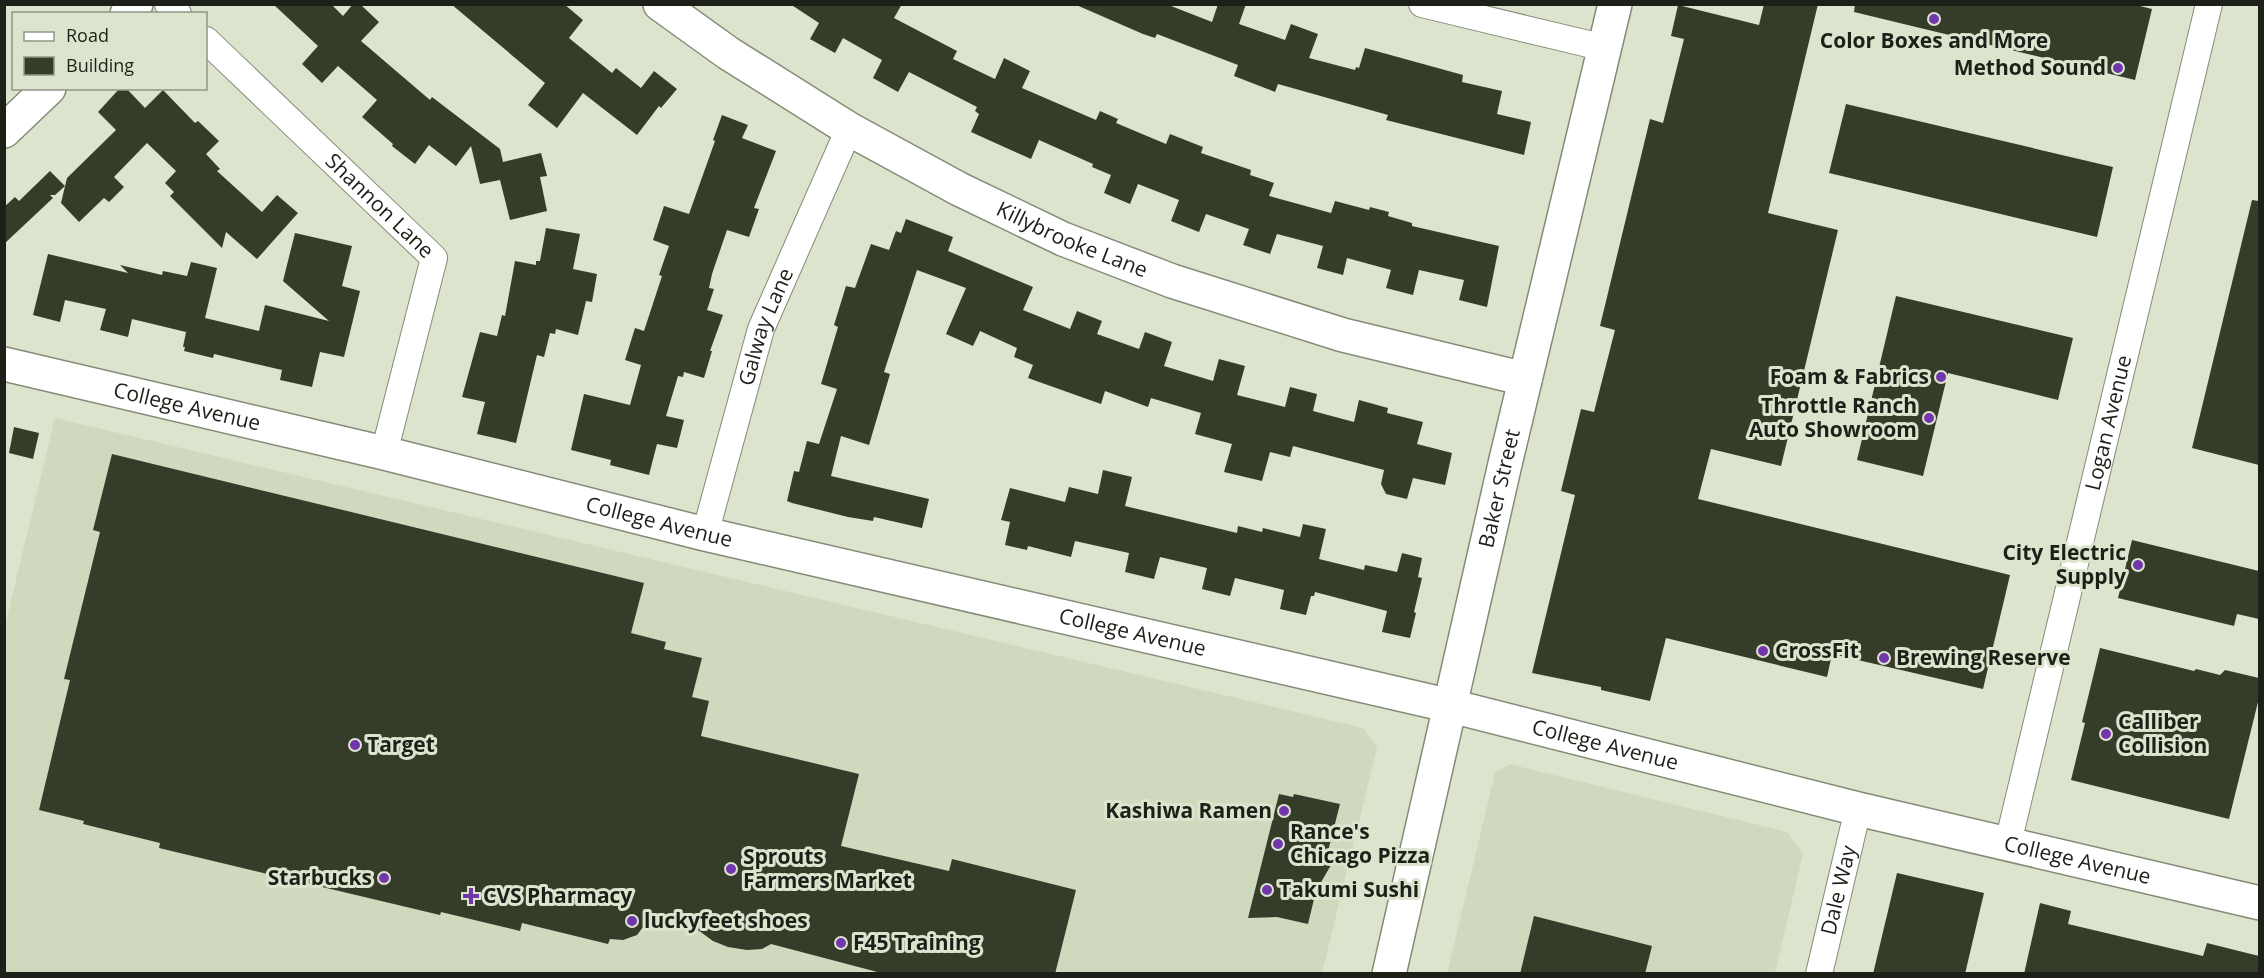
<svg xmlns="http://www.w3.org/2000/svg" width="2264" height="978" viewBox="0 0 2264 978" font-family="'Open Sans',sans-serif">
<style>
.built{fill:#cfd9be}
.building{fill:#363c2a}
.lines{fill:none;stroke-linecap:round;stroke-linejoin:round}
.minor-casing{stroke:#848b77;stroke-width:28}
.tertiary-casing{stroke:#848b77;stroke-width:36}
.secondary-casing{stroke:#848b77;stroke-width:36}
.minor{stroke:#fff;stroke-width:26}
.tertiary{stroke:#fff;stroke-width:33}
.secondary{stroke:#fff;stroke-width:33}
.poi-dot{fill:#7236ac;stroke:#dce4ce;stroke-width:2}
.labels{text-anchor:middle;stroke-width:6;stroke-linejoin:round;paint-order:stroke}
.poi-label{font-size:21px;font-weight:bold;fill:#1d2018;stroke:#dce4ce;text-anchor:start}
.street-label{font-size:21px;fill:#1d2018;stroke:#dce4ce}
</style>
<rect width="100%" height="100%" fill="#dce4ce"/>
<!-- built -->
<g class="built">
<polygon points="55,418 1363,728 1377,748 1322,973 5,974 5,626"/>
<polygon points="1509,764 1787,832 1803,854 1775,973 1447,974 1495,773"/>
</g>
<!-- building -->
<g class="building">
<polygon points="273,4 331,4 343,16 353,4 360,4 379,22 361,41 430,100 432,97 500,149 503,162 541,153 547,176 540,177 547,211 510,220 500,180 480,184 471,146 456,166 429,145 415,164 392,146 393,144 362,117 377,100 338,66 322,83 302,64 318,46"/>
<polygon points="451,4 564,4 583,20 569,38 612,73 616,68 641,88 654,71 677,89 661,108 659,106 637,135 583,93 557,128 528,105 545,83"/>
<polygon points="790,4 902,4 894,18 957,51 953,59 995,79 1004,58 1030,71 1022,88 1096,120 1100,111 1118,119 1116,123 1166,144 1170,134 1203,147 1201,153 1251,170 1250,175 1274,183 1269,196 1331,213 1335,201 1369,210 1370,207 1389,212 1388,216 1412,223 1412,226 1499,246 1487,307 1459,300 1464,280 1419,270 1413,295 1386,288 1391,270 1347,258 1343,275 1317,268 1323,246 1277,234 1270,254 1243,245 1249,229 1206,214 1199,232 1171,221 1179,200 1138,184 1130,204 1104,193 1111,175 1092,167 1093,164 1039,140 1031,159 971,132 979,114 975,111 977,107 909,72 898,92 873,78 882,60 843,38 835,53 810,39 819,23"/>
<polygon points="1074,4 1166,4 1212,22 1218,4 1246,4 1239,24 1285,40 1291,24 1318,34 1309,58 1355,70 1356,67 1359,68 1365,48 1463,75 1462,82 1502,91 1497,114 1531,122 1524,155 1386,120 1388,115 1278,84 1275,92 1234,76 1238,65 1157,34 1155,38 1143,34"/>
<polygon points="1764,4 1818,4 1768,213 1838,230 1781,466 1711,449 1698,499 2010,575 1983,689 1832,654 1827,677 1666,638 1650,701 1601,690 1601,687 1532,673 1575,495 1561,491 1581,409 1594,412 1615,330 1600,326 1650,119 1663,123 1684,39 1671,36 1678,5 1759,25"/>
<polygon points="1855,4 2132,4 2152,9 2135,80 1854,12"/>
<polygon points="120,88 126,88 145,108 163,90 195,123 198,121 219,141 206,154 220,169 217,171 262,212 277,195 298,213 257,259 226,232 222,248 170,196 174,192 165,183 176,171 147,143 114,177 124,187 109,202 104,198 79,222 61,203 67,178 116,130 98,112"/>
<polygon points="1846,104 2113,167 2097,237 1829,173"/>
<polygon points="722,115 748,125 742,138 776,151 754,208 759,209 749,237 727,230 712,274 709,288 714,289 707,310 723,315 710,351 712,351 704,378 684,372 683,377 678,376 666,416 684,420 677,448 657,444 649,475 610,465 611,460 571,450 584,394 630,405 641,365 625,360 635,328 644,331 662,276 659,275 669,246 653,240 664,206 689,214 715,141 713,140"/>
<polygon points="50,171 65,186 55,195 50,195 53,198 4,244 4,207 15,197 19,201"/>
<polygon points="2252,200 2259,201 2259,465 2192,448"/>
<polygon points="906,219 953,237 948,251 1033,287 1023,310 1070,329 1077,311 1102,321 1097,334 1139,349 1145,332 1172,342 1164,366 1213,381 1219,359 1245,366 1237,395 1285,407 1290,387 1317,394 1313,411 1354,422 1359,400 1388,408 1387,413 1423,422 1417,444 1452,453 1445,485 1413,478 1407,499 1386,494 1381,484 1384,470 1293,446 1290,457 1270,452 1262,481 1224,472 1232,444 1195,434 1201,413 1151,398 1148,407 1105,391 1101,404 1028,378 1033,365 1014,357 1017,348 980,331 973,346 946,334 966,288 917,270 884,372 890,374 869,445 841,436 831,476 929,499 922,528 874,517 873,521 848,517 792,503 787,501 794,471 799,472 807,441 819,444 837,389 821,384 838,327 834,325 846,286 855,288 871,244 889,250 896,231 901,233"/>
<polygon points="546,228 580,234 573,269 597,274 592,302 586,301 578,335 556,329 555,334 550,333 544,357 537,355 516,443 477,434 485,402 462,397 480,332 497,336 502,315 505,316 515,261 536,265 536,261 540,261"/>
<polygon points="295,233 352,246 342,286 360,291 344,357 320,352 312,387 280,380 282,370 214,354 213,358 184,351 185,347 183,347 186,332 132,319 128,337 100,330 106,309 65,300 60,322 33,315 48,254 128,273 120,265 162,275 163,271 187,276 191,262 217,268 205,318 259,331 265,305 329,321 283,281"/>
<polygon points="1896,296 2073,338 2058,400 1948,373 1923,476 1857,460"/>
<polygon points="14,427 39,433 33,459 9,453"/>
<polygon points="112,454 644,583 631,633 666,642 664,649 702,658 692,697 709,701 701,736 859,774 841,846 949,871 952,859 1076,890 1055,974 885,974 771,944 762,949 747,950 728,947 713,941 691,925 652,915 637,935 623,940 610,939 608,944 522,923 520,931 441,912 440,915 159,848 160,843 83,824 84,821 39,810 70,680 64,679 100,532 93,530"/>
<polygon points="1103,470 1132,477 1125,506 1237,533 1238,526 1262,532 1263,528 1300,537 1303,524 1326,529 1319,559 1364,570 1365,565 1397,572 1402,553 1422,558 1418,577 1422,578 1414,612 1416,613 1410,638 1382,632 1387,611 1315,592 1314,596 1311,596 1306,615 1280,609 1284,590 1235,578 1230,596 1202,589 1207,568 1160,557 1154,579 1125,572 1129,553 1075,541 1071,557 1028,546 1027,550 1005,545 1010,522 1001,520 1010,488 1065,502 1069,487 1098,494"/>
<polygon points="2132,540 2259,571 2259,619 2237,614 2234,626 2118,598"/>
<polygon points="2100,648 2194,671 2196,669 2220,675 2225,670 2259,678 2259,698 2229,819 2071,780 2085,723 2082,722"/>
<polygon points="1279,794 1293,797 1294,794 1340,804 1325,863 1331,865 1316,891 1308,924 1277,917 1248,918"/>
<polygon points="1897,873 1984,893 1965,974 1873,974"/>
<polygon points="2040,903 2071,911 2068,924 2203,956 2207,943 2259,956 2259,974 2024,974"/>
<polygon points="1534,916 1652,946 1645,974 1520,974"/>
</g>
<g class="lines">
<!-- minor casing -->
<g class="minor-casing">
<g id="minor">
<polyline points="168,4 178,14"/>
<polyline points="1422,4 1605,48"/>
<path id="s1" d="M206 40 434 258 384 453"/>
<path id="s2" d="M705 534 761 329 849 129"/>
<path id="s3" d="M2008 843 2209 4"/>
<path id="s4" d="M1819 974 1858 809"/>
</g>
</g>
<!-- tertiary casing -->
<g class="tertiary-casing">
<g id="tertiary">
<path id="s5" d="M660 4 728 53 849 129 959 189 1063 239 1172 281 1343 335 1525 379"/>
<polyline points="127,14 136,4"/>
<polyline points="4,131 49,88"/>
<path id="s6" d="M4 364 384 453 705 534 1451 706 1858 809 2260 903"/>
</g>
</g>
<!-- secondary casing -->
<g class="secondary-casing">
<g id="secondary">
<path id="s7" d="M1389 974 1505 464 1615 4"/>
</g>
</g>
<!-- minor -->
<use href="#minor" class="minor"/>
<!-- tertiary -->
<use href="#tertiary" class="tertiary"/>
<!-- secondary -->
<use href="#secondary" class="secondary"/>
</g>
<!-- markers -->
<g class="poi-dot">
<circle cx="1934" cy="19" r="6"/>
<circle cx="2118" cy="68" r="6"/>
<circle cx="1941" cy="377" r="6"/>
<circle cx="1929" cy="418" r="6"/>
<circle cx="2138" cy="565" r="6"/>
<circle cx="1763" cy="651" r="6"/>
<circle cx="1884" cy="658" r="6"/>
<circle cx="2106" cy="734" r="6"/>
<circle cx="355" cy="745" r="6"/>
<circle cx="1284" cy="811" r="6"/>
<circle cx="1278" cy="844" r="6"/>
<circle cx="731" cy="869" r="6"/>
<circle cx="384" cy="878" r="6"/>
<circle cx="1267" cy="890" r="6"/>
<path d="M468 887h6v6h6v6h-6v6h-6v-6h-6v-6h6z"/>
<circle cx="632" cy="921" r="6"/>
<circle cx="841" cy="943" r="6"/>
</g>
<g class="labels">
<!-- poi labels -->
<g class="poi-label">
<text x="1934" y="48" text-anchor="middle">Color Boxes and More</text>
<text x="2106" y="75" text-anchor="end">Method Sound</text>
<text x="1929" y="384" text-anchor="end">Foam &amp; Fabrics</text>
<text x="1917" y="413" text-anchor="end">Throttle Ranch<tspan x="1917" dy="24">Auto Showroom</tspan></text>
<text x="2126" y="560" text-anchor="end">City Electric<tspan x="2126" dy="24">Supply</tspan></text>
<text x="1775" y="658">CrossFit</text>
<text x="1896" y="665">Brewing Reserve</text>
<text x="2118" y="729">Calliber<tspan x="2118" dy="24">Collision</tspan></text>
<text x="367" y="752">Target</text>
<text x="1272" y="818" text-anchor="end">Kashiwa Ramen</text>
<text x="1290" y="839">Rance's<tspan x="1290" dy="24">Chicago Pizza</tspan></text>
<text x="743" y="864">Sprouts<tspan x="743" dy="24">Farmers Market</tspan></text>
<text x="372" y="885" text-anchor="end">Starbucks</text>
<text x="1279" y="897">Takumi Sushi</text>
<text x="483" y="903">CVS Pharmacy</text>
<text x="644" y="928">luckyfeet shoes</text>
<text x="853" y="950">F45 Training</text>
</g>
<!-- street labels -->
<g class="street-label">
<text dy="7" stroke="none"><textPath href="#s1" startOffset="240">Shannon Lane</textPath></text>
<text dy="7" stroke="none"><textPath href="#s5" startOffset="476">Killybrooke Lane</textPath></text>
<text dy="7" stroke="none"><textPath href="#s2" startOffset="216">Galway Lane</textPath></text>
<text dy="7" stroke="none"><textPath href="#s6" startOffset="188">College Avenue</textPath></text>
<text dy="7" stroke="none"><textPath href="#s3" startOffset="432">Logan Avenue</textPath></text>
<text dy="7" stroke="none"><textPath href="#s7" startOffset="498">Baker Street</textPath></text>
<text dy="7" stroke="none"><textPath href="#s6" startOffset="674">College Avenue</textPath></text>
<text dy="7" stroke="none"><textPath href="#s6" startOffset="1160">College Avenue</textPath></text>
<text dy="7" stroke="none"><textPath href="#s6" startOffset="1646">College Avenue</textPath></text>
<text dy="7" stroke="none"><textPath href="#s6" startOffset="2132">College Avenue</textPath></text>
<text dy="7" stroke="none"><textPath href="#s4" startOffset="86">Dale Way</textPath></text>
</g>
</g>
<!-- border -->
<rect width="2264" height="978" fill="none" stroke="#1d2018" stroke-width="12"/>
<!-- legend -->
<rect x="12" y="12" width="195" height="78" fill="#dce4ce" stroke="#909685" stroke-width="1.5"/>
<rect x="24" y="32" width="30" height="9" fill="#ffffff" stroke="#909685" stroke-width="1.5"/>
<text x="66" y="42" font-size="18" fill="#1d2018">Road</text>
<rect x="24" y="57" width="30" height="18" fill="#363c2a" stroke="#909685" stroke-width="1.5"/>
<text x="66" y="72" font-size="18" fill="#1d2018">Building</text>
</svg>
